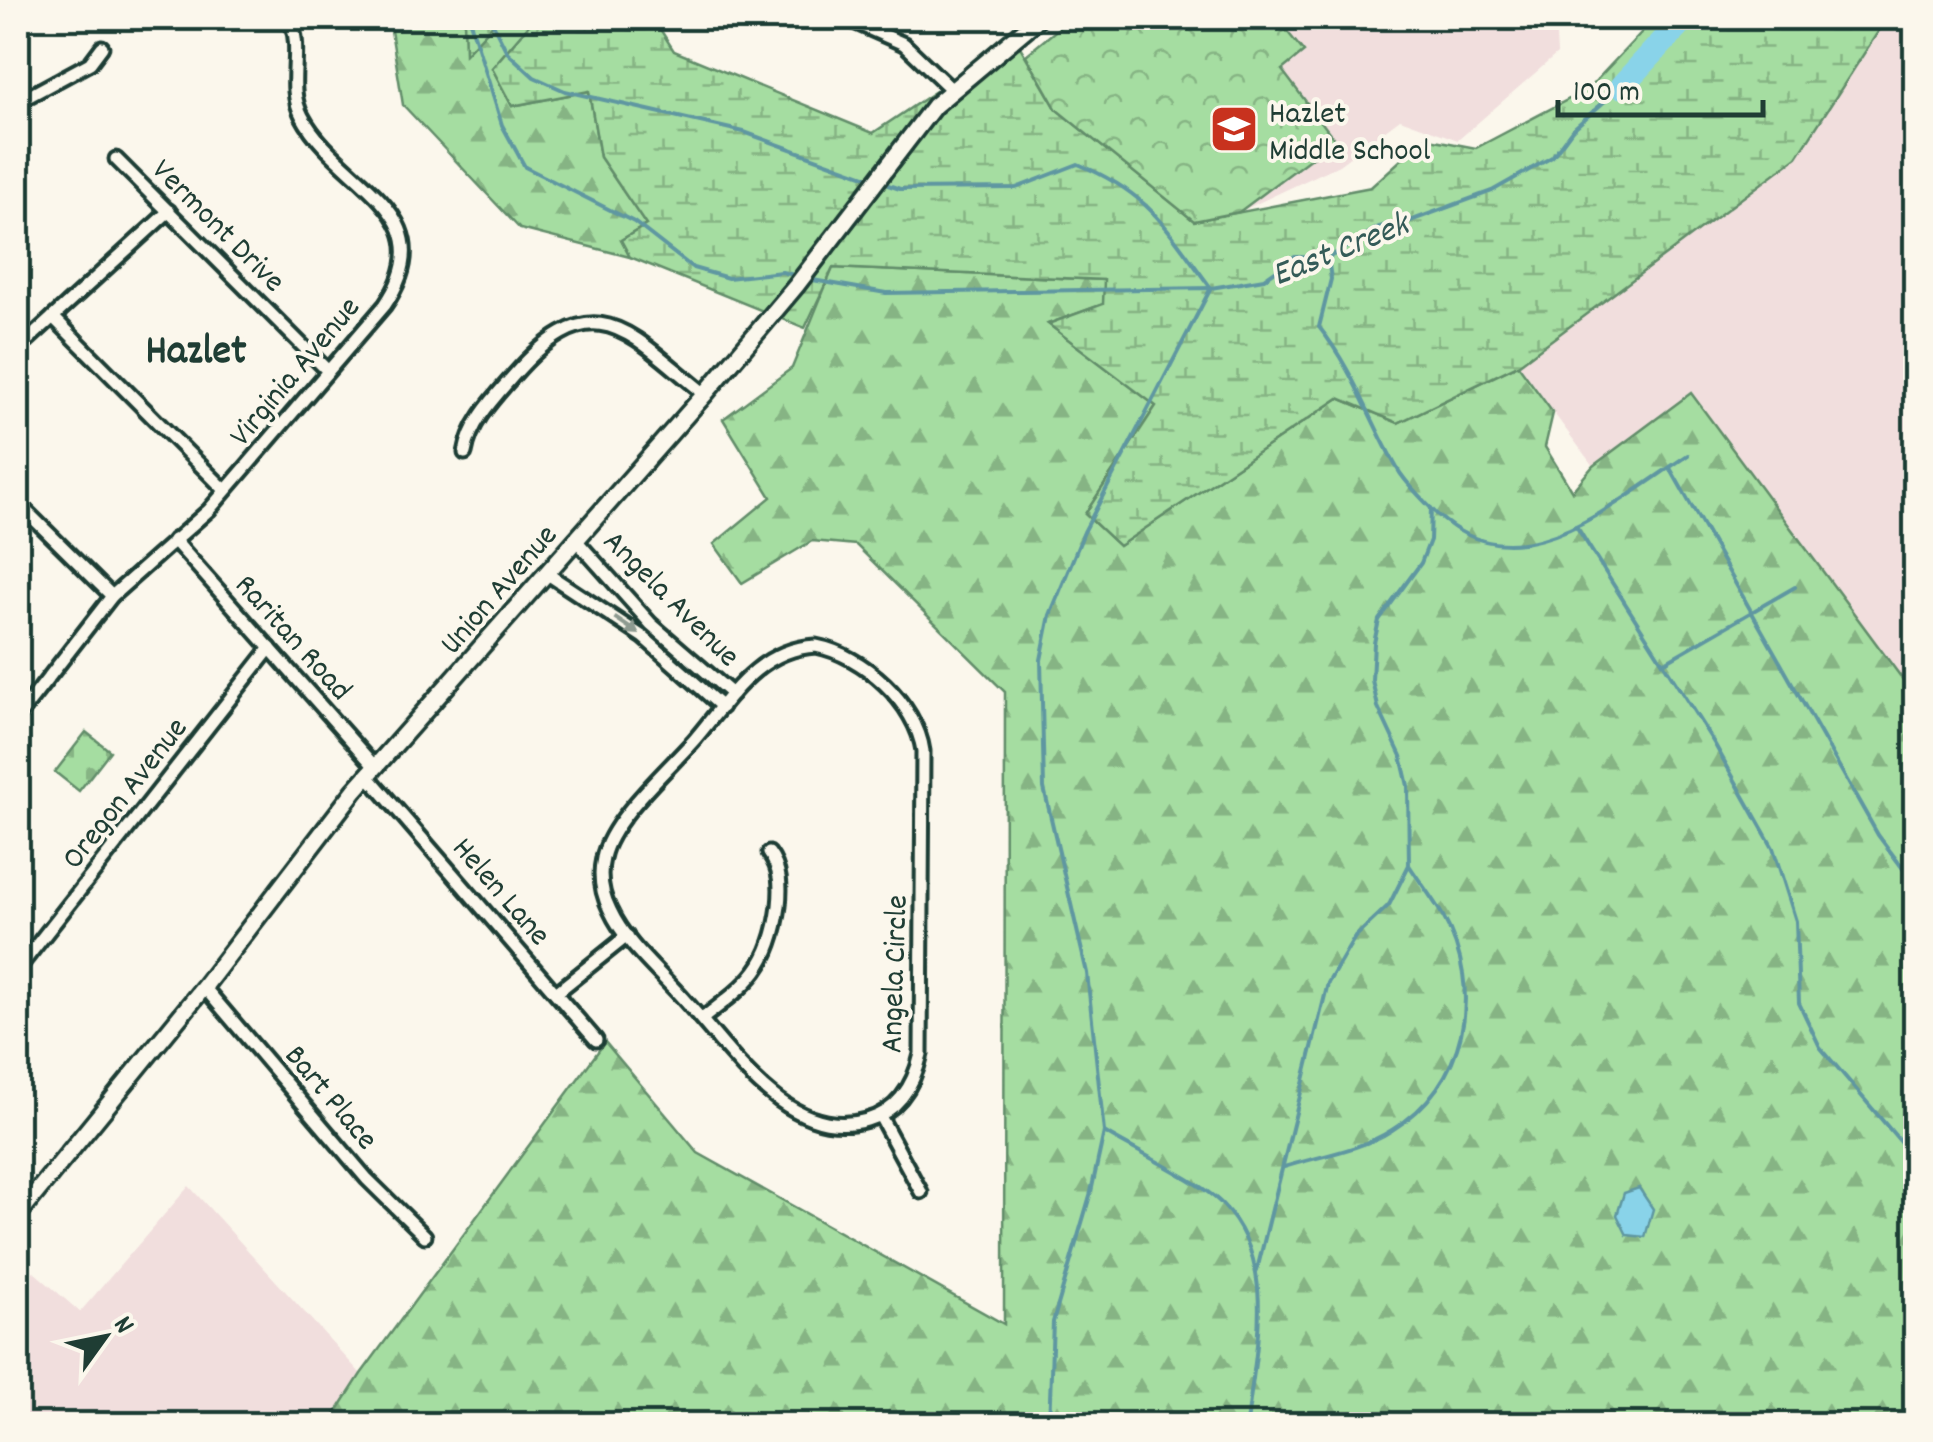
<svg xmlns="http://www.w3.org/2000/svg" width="1933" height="1442" viewBox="0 0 1933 1442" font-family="Dekko,sans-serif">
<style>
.built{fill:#f1dedd}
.forest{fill:url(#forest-firs);stroke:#628d6a;stroke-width:2.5}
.wetland{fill:url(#wetland-marsh);stroke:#628d6a;stroke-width:2.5}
.cemetery{fill:url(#cemetery-stones);stroke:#628d6a;stroke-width:2.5}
.park{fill:url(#park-crowns);stroke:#628d6a;stroke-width:2.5}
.water{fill:#89d3e9;stroke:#5f97a1;stroke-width:2.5}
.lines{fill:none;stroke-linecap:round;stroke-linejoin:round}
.stream{stroke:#5f97a1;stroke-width:4}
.river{stroke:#89d3e9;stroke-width:25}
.street-casing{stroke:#1f3d34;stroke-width:19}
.secondary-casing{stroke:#1f3d34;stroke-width:22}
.street{stroke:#fbf7ec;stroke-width:11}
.secondary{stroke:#fbf7ec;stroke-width:15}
.oneway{fill:#8d9a90}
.labels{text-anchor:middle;stroke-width:8;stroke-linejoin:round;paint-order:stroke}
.poi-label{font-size:32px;fill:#1f3d34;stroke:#fbf7ec;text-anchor:start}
.street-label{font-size:32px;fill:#1f3d34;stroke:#fbf7ec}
.water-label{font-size:35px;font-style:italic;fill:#345b58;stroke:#fbf7ec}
.district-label{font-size:42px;font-weight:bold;fill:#1f3d34;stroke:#fbf7ec}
</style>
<defs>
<pattern id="forest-firs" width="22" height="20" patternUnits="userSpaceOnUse" patternTransform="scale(2.5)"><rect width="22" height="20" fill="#a5dda1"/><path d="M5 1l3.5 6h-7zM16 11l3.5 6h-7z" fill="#86b484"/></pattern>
<pattern id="wetland-marsh" width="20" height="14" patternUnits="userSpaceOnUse" patternTransform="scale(2.5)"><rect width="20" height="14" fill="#a5dda1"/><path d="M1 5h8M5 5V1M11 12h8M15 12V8" fill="none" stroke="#86b484"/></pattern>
<pattern id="cemetery-stones" width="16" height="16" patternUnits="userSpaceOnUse" patternTransform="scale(2.5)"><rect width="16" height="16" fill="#a5dda1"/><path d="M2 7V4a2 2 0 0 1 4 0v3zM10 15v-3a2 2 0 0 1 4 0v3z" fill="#86b484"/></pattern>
<pattern id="park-crowns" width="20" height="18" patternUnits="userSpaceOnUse" patternTransform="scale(2.5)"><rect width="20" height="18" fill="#a5dda1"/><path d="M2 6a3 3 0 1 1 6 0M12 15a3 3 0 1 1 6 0" fill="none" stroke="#86b484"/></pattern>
</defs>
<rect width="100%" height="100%" fill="#fbf7ec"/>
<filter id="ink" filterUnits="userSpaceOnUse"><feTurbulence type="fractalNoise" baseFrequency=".01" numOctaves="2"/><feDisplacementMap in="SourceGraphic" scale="20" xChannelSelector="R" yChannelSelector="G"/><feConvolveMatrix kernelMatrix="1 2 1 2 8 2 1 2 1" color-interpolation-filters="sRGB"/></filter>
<g filter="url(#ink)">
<!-- built -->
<g class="built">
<polygon points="1071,18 1555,18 1557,54 1458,140 1400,119 1339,165 1239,212 1194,221"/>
<polygon points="1887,18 1915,18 1915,696 1691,394 1593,466 1518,365 1797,157"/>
<polygon points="189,1186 361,1374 329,1424 18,1424 18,1258 80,1312"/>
</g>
<!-- forest -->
<g class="forest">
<polygon points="389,18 464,18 466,53 499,18 535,18 492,68 512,106 589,91 600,157 646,225 621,240 630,257 520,229 403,105"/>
<polygon points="833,268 1105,280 1104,304 1048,324 1156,406 1085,514 1119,546 1339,398 1398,423 1518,365 1553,413 1545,447 1572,491 1593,466 1691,393 1915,696 1915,1424 329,1424 361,1374 605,1042 698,1153 1004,1324 1005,692 856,545 812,541 742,583 714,544 771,497 723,419 792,368"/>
</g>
<!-- wetland -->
<g class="wetland">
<polygon points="464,18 499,18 465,54"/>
<polygon points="535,18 653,18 674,51 873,133 1015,38 1057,110 1194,221 1371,187 1425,138 1476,148 1588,89 1655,18 1887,18 1797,157 1518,365 1398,423 1339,398 1119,546 1085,514 1156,406 1048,324 1103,304 1104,280 833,268 805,328 630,257 621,240 646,225 600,157 589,91 512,106 492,68"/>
</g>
<!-- cemetery -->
<polygon class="cemetery" points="86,732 110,751 79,791 55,772"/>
<!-- park -->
<polygon class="park" points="1071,18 1276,18 1304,52 1282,70 1335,140 1239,212 1194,221 1057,110 1026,55"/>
<!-- water -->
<polygon class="water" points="1639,1188 1653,1209 1645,1237 1627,1235 1617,1215 1624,1193"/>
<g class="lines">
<!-- stream -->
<g class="stream">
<polyline points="469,18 502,125 525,167 634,222 693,268 728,278 782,272 798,276"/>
<polyline points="490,18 507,52 534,77 565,91 744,132 873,179"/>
<path d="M882 183 900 189 1016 188 1078 164C1152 195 1165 227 1211 288L1264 279 1295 257 1328 258 1379 227 1410 221 1492 191 1552 157 1572 130 1622 86"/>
<path d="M1328 258 1331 279 1319 327C1353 369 1370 421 1397 468 1404 481 1416 492 1426 503 1509 597 1608 507 1688 455"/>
<polyline points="807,279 886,293 1211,288 1084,532 1050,615 1041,660 1044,788 1087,973 1104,1132 1091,1192 1053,1322 1049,1424"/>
<polyline points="1670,468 1878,835 1916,886"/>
<polyline points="1576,526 1714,743 1773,848 1796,921 1799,1003 1820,1047 1916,1160"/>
<polyline points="1665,662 1795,587"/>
<path d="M1104 1132C1135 1151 1198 1180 1222 1204 1279 1263 1255 1351 1247 1424"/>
<path d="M1284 1167C1320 1156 1361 1150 1392 1130 1466 1085 1485 991 1443 916 1433 899 1420 882 1409 865"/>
<polyline points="1257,1270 1328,983 1355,937 1389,905 1409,865 1408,786 1401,756 1378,707 1372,680 1374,643 1379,620 1421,563 1430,540 1431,508"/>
<polyline points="1911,1424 1916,1423"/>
</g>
<!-- river -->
<polyline class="river" points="1622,86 1685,18"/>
<!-- street casing -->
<g class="street-casing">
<g id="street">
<polyline points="845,18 904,44 952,90"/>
<polyline points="18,102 90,63 102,47"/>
<polyline points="116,159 327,370"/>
<polyline points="53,317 225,490"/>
<polyline points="18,349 169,211"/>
<path d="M465 453C470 422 494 398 514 375 596 281 629 334 705 394"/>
<polyline points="18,503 112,596"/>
<polyline points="575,539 651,624 732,694"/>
<polyline points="174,540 375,767"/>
<polyline points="546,573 643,637 722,707"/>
<path d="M816 646C863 655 916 703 923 751L921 1054C914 1085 899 1111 867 1120 789 1143 731 1051 687 1003 662 974 626 945 610 910 602 894 599 875 603 858 611 819 668 770 695 739 729 699 758 649 816 646Z"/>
<path d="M18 717 112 596 209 510 385 305C449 211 338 185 302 116 285 84 305 49 289 18"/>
<polyline points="368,776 596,1040"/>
<polyline points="18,969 270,648"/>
<polyline points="204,987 367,1179 425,1236"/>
<polyline points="556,993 627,936"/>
<path d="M702 1019C749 983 771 967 779 906 781 887 781 869 769 853"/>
<polyline points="880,1116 921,1192"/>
</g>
</g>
<!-- secondary casing -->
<g class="secondary-casing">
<polyline id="secondary" points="18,1215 204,987 355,790 705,394 796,286 934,106 1039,18"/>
</g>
<!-- street -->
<use href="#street" class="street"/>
<!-- secondary -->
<use href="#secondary" class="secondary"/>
</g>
<!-- one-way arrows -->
<defs><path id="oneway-solid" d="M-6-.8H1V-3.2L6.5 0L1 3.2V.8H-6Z" transform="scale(2.5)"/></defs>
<use class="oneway" href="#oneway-solid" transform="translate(627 626) rotate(34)"/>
</g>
<!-- icons -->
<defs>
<g id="school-square" transform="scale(2.5)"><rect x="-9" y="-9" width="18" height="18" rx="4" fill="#c8321e" stroke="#fbf7ec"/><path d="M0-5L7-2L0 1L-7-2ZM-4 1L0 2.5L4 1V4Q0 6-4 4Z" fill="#fff"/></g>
</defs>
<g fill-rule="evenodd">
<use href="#school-square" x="1234" y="129"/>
</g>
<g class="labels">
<!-- poi labels -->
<g class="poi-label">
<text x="1269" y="122">Hazlet<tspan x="1269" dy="37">Middle School</tspan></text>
</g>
<!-- street labels -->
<g class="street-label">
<text transform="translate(220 224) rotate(45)" y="11">Vermont Drive</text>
<text transform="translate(293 370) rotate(-50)" y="11">Virginia Avenue</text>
<text transform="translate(497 588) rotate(-49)" y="11">Union Avenue</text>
<text transform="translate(673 597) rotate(45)" y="11">Angela Avenue</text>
<text transform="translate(295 636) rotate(48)" y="11">Raritan Road</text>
<text transform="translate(123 792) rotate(-52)" y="11">Oregon Avenue</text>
<text transform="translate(503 890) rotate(49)" y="11">Helen Lane</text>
<text transform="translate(892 974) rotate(-88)" y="11">Angela Circle</text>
<text transform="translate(333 1096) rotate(50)" y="11">Bart Place</text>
</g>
<!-- water labels -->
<g class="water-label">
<text transform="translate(1339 247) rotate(-22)" y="12">East Creek</text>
</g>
<!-- district labels -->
<g class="district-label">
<text x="196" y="362">Hazlet</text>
</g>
</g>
<!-- margin -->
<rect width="1933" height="1442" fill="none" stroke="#fbf7ec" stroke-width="60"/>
<rect x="30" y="30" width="1873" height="1382" fill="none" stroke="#1f3d34" stroke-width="4" filter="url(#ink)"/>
<!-- north arrow -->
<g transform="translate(105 1337) rotate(57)" stroke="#fbf7ec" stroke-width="8" paint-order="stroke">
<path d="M0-8L18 38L0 25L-18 38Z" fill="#1f3d34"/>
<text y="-15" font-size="28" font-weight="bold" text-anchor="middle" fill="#1f3d34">N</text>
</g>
<!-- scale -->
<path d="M1558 100v15h205v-15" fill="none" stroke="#1f3d34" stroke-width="5"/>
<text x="1573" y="100" font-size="30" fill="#1f3d34" stroke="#fbf7ec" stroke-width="8" paint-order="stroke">100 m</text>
</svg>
